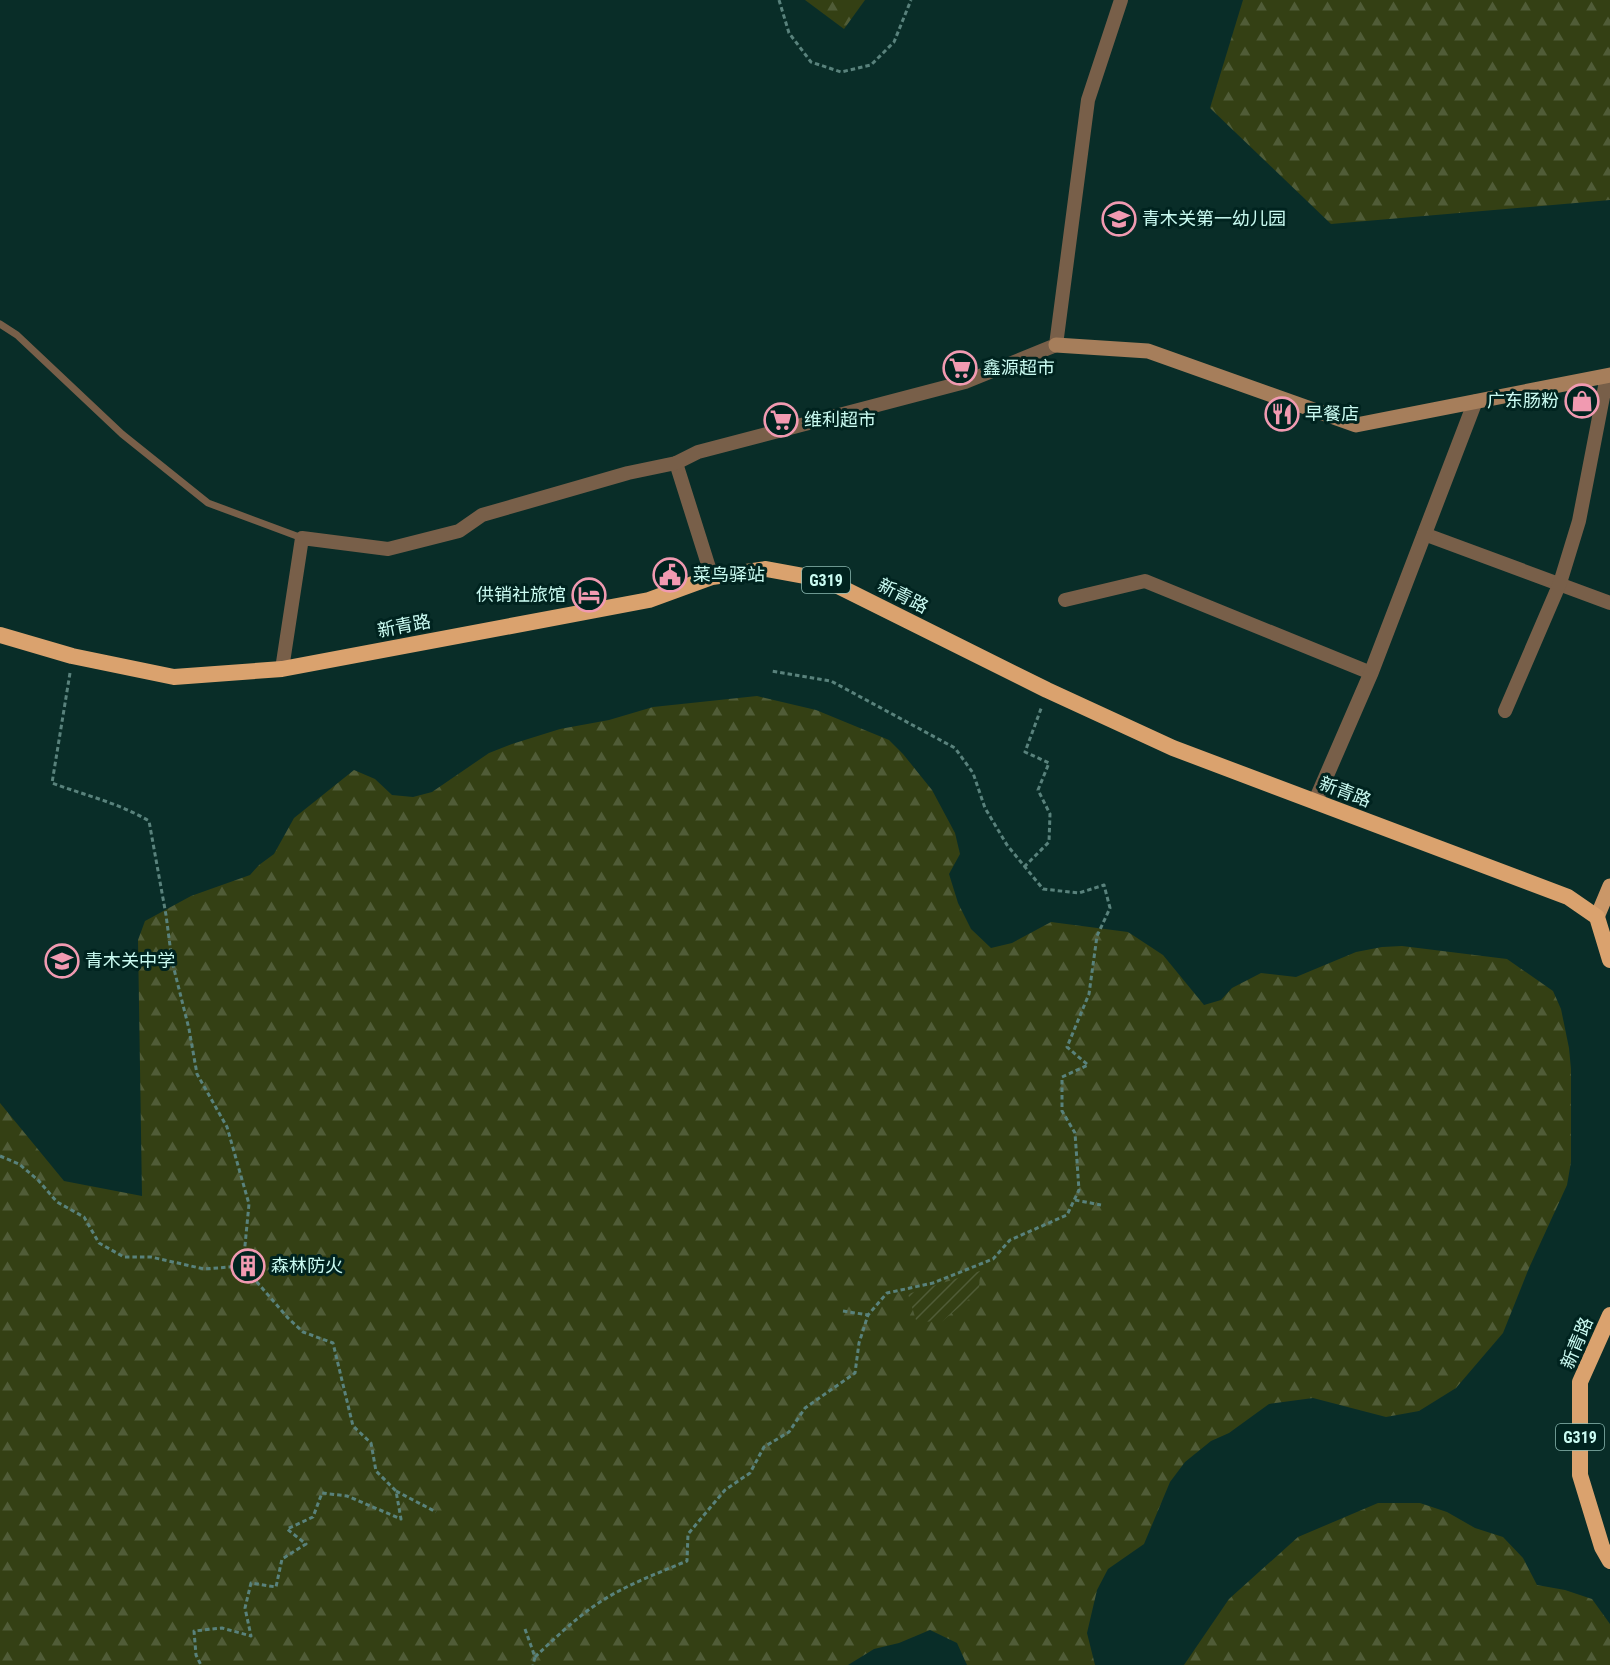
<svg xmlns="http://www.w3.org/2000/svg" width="1610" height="1665" viewBox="0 0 1610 1665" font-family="'Roboto Condensed','Noto Sans SC',sans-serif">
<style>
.forest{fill:url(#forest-firs)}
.garden{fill:url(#garden-furrows)}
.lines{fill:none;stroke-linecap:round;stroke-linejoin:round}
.path{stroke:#59827c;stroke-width:3;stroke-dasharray:4.5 3;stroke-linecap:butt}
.service{stroke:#785f49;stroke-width:7}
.minor{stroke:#785f49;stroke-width:14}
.tertiary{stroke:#785f49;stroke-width:15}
.secondary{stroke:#a67e5b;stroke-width:15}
.primary{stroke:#ca9768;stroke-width:15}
.trunk{stroke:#daa26e;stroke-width:16}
.labels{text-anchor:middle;stroke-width:6;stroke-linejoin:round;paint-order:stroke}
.shield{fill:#00231f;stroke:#8dbab3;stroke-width:1.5}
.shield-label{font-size:16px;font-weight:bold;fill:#cafbf2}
.poi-label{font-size:18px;fill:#cafbf2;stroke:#00231f;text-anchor:start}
.street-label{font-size:18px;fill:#cafbf2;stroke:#00231f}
</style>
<defs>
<pattern id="forest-firs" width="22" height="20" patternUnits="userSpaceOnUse" patternTransform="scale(1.5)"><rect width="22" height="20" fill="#344014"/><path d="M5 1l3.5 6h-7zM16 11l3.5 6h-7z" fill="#505c37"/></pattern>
<pattern id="garden-furrows" width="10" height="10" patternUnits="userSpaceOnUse" patternTransform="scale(1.5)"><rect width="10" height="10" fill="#344014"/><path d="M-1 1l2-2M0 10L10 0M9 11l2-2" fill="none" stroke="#505c37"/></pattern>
</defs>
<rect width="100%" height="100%" fill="#092d28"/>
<!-- forest -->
<g class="forest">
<polygon points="805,0 865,0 844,29"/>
<polygon points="1243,0 1610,0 1610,200 1331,224 1210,108"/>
<polygon points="757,696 816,710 889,740 903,754 932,790 955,833 960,854 949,874 958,903 971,929 991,948 1012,943 1051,922 1128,932 1163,955 1204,1005 1221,1000 1232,988 1261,973 1296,977 1356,952 1382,947 1402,946 1507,959 1553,991 1561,1009 1569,1048 1571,1069 1571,1162 1567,1185 1529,1268 1503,1333 1456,1388 1419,1411 1386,1417 1313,1398 1269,1404 1229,1433 1211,1441 1185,1462 1170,1482 1144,1544 1108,1569 1097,1590 1087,1633 1095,1665 967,1665 957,1643 930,1630 899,1643 874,1649 848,1665 0,1665 0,1103 64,1181 142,1196 138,940 145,921 191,896 250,875 259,865 274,854 294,818 354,770 375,779 392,795 413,797 432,792 489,753 512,744 560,729 609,720 653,707"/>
<polygon points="1378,1503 1420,1503 1447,1512 1475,1528 1503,1537 1523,1558 1537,1585 1565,1590 1592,1599 1610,1624 1610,1665 1184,1665 1229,1599 1298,1537"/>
</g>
<!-- garden -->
<polygon class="garden" points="980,1271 979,1291 940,1323 916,1320 908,1294"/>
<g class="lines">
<!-- path -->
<g class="path">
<polyline points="779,0 789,33 811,62 841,72 871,65 894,42 911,0"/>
<path d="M70 673 52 783C84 795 119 803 149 821L166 915 172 961 189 1029 197 1074 227 1127 249 1204 243 1266 288 1318 303 1332 333 1343 353 1426 371 1443 376 1471 396 1491 401 1519 347 1496 322 1493 313 1517 287 1529 306 1544 282 1559 276 1587 251 1583 245 1608 251 1636 222 1628 194 1631 196 1655 201 1665"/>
<polyline points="1024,867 1049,842 1050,814 1038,790 1049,763 1025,752 1042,706"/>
<polyline points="0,1156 19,1164 38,1180 57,1202 84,1217 99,1243 124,1257 151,1257 204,1269 243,1266"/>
<polyline points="1075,1200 1101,1205"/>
<polyline points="843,1311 868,1315"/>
<polyline points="396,1491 436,1512"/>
<polyline points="525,1629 535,1657 533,1665"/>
<path d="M535 1657C556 1637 578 1616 603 1600 629 1584 658 1573 687 1561L688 1534 725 1490 750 1473 764 1447 789 1432 805 1408 855 1373 859 1343 868 1315 887 1293 933 1283 993 1259 1010 1240 1067 1215 1079 1190 1075 1133 1062 1111V1077L1088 1065 1067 1047 1089 994 1097 936 1110 908 1104 885 1079 893 1043 889 1007 845 985 808 973 773 955 748 831 681 771 671"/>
</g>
<!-- service -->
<polyline class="service" points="0,324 17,335 122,434 208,503 302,538"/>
<!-- minor -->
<g class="minor">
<polyline points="676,463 712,577"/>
<polyline points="1424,534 1610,603"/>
<polyline points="1065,600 1145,581 1371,673"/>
<polyline points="282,669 302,538 388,549 459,531 482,515 628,473 676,463 698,452 965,382 1056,345 1088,100 1121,0"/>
<polyline points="1505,711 1560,583 1579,521 1607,376"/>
</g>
<!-- tertiary -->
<polyline class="tertiary" points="1315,802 1371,673 1475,402"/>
<!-- secondary -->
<polyline class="secondary" points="1056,345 1148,351 1356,425 1610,375"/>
<!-- primary -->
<polyline class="primary" points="1597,917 1610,886"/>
<!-- trunk -->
<g class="trunk">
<polyline points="0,635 72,656 174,677 282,669 649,600 712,577 766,569 826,580 1047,690 1173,748 1568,897 1597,917 1610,960"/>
<polyline points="1610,1315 1580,1382 1580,1475 1602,1547 1610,1561"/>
</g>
</g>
<!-- icons -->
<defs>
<g id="school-ring" transform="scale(1.725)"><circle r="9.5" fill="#00231f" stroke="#f19ab1" stroke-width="1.5"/><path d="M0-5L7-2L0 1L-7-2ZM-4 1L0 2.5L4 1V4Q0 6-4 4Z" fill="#f19ab1"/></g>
<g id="supermarket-ring" transform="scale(1.725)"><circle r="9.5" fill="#00231f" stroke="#f19ab1" stroke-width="1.5"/><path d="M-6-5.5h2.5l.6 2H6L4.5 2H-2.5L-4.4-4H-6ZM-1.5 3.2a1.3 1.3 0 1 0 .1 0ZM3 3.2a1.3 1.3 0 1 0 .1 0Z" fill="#f19ab1"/></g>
<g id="shop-ring" transform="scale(1.725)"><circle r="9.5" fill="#00231f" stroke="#f19ab1" stroke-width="1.5"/><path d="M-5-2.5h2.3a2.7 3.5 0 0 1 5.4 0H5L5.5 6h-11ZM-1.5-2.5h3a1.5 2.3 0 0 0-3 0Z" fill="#f19ab1"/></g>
<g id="restaurant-ring" transform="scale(1.725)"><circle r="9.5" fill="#00231f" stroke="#f19ab1" stroke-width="1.5"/><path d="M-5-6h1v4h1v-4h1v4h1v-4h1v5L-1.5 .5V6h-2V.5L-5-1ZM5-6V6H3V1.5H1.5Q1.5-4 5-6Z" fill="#f19ab1"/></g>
<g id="civic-ring" transform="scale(1.725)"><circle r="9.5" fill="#00231f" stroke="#f19ab1" stroke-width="1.5"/><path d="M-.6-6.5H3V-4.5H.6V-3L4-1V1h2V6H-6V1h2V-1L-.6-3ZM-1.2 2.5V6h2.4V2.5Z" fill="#f19ab1"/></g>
<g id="hotel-ring" transform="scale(1.725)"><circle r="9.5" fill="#00231f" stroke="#f19ab1" stroke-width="1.5"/><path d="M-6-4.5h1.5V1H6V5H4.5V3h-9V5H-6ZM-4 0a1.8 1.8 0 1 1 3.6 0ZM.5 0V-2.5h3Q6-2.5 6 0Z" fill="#f19ab1"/></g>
<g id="building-ring" transform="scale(1.725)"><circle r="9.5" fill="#00231f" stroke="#f19ab1" stroke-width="1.5"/><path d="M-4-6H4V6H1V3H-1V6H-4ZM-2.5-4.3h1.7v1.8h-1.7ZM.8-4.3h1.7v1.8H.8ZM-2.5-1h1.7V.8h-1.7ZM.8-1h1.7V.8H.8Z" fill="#f19ab1"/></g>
</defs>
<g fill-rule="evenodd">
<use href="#school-ring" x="1119" y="219"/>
<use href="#supermarket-ring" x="960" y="368"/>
<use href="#shop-ring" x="1582" y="401"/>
<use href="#restaurant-ring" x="1282" y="414"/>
<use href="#supermarket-ring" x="781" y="420"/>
<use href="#civic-ring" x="670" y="575"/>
<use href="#hotel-ring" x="589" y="595"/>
<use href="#school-ring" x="62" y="961"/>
<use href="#building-ring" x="248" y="1266"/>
</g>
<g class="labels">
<!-- shield labels -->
<g class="shield">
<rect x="802" y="567" width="48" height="26" rx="4.5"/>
<rect x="1556" y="1424" width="48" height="26" rx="4.5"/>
</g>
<g class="shield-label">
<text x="826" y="586">G319</text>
<text x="1580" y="1443">G319</text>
</g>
<!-- poi labels -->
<g class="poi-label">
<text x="1142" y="225">青木关第一幼儿园</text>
<text x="983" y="374">鑫源超市</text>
<text x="1559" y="407" text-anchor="end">广东肠粉</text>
<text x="1305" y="420">早餐店</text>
<text x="804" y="426">维利超市</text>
<text x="693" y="581">菜鸟驿站</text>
<text x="566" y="601" text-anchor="end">供销社旅馆</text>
<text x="85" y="967">青木关中学</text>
<text x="271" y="1272">森林防火</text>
</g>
<!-- street labels -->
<g class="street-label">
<text transform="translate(903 596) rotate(27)" y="6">新青路</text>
<text transform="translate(404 626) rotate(-11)" y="6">新青路</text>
<text transform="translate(1345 792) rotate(21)" y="6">新青路</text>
<text transform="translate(1577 1343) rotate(-67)" y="6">新青路</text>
</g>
</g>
</svg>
